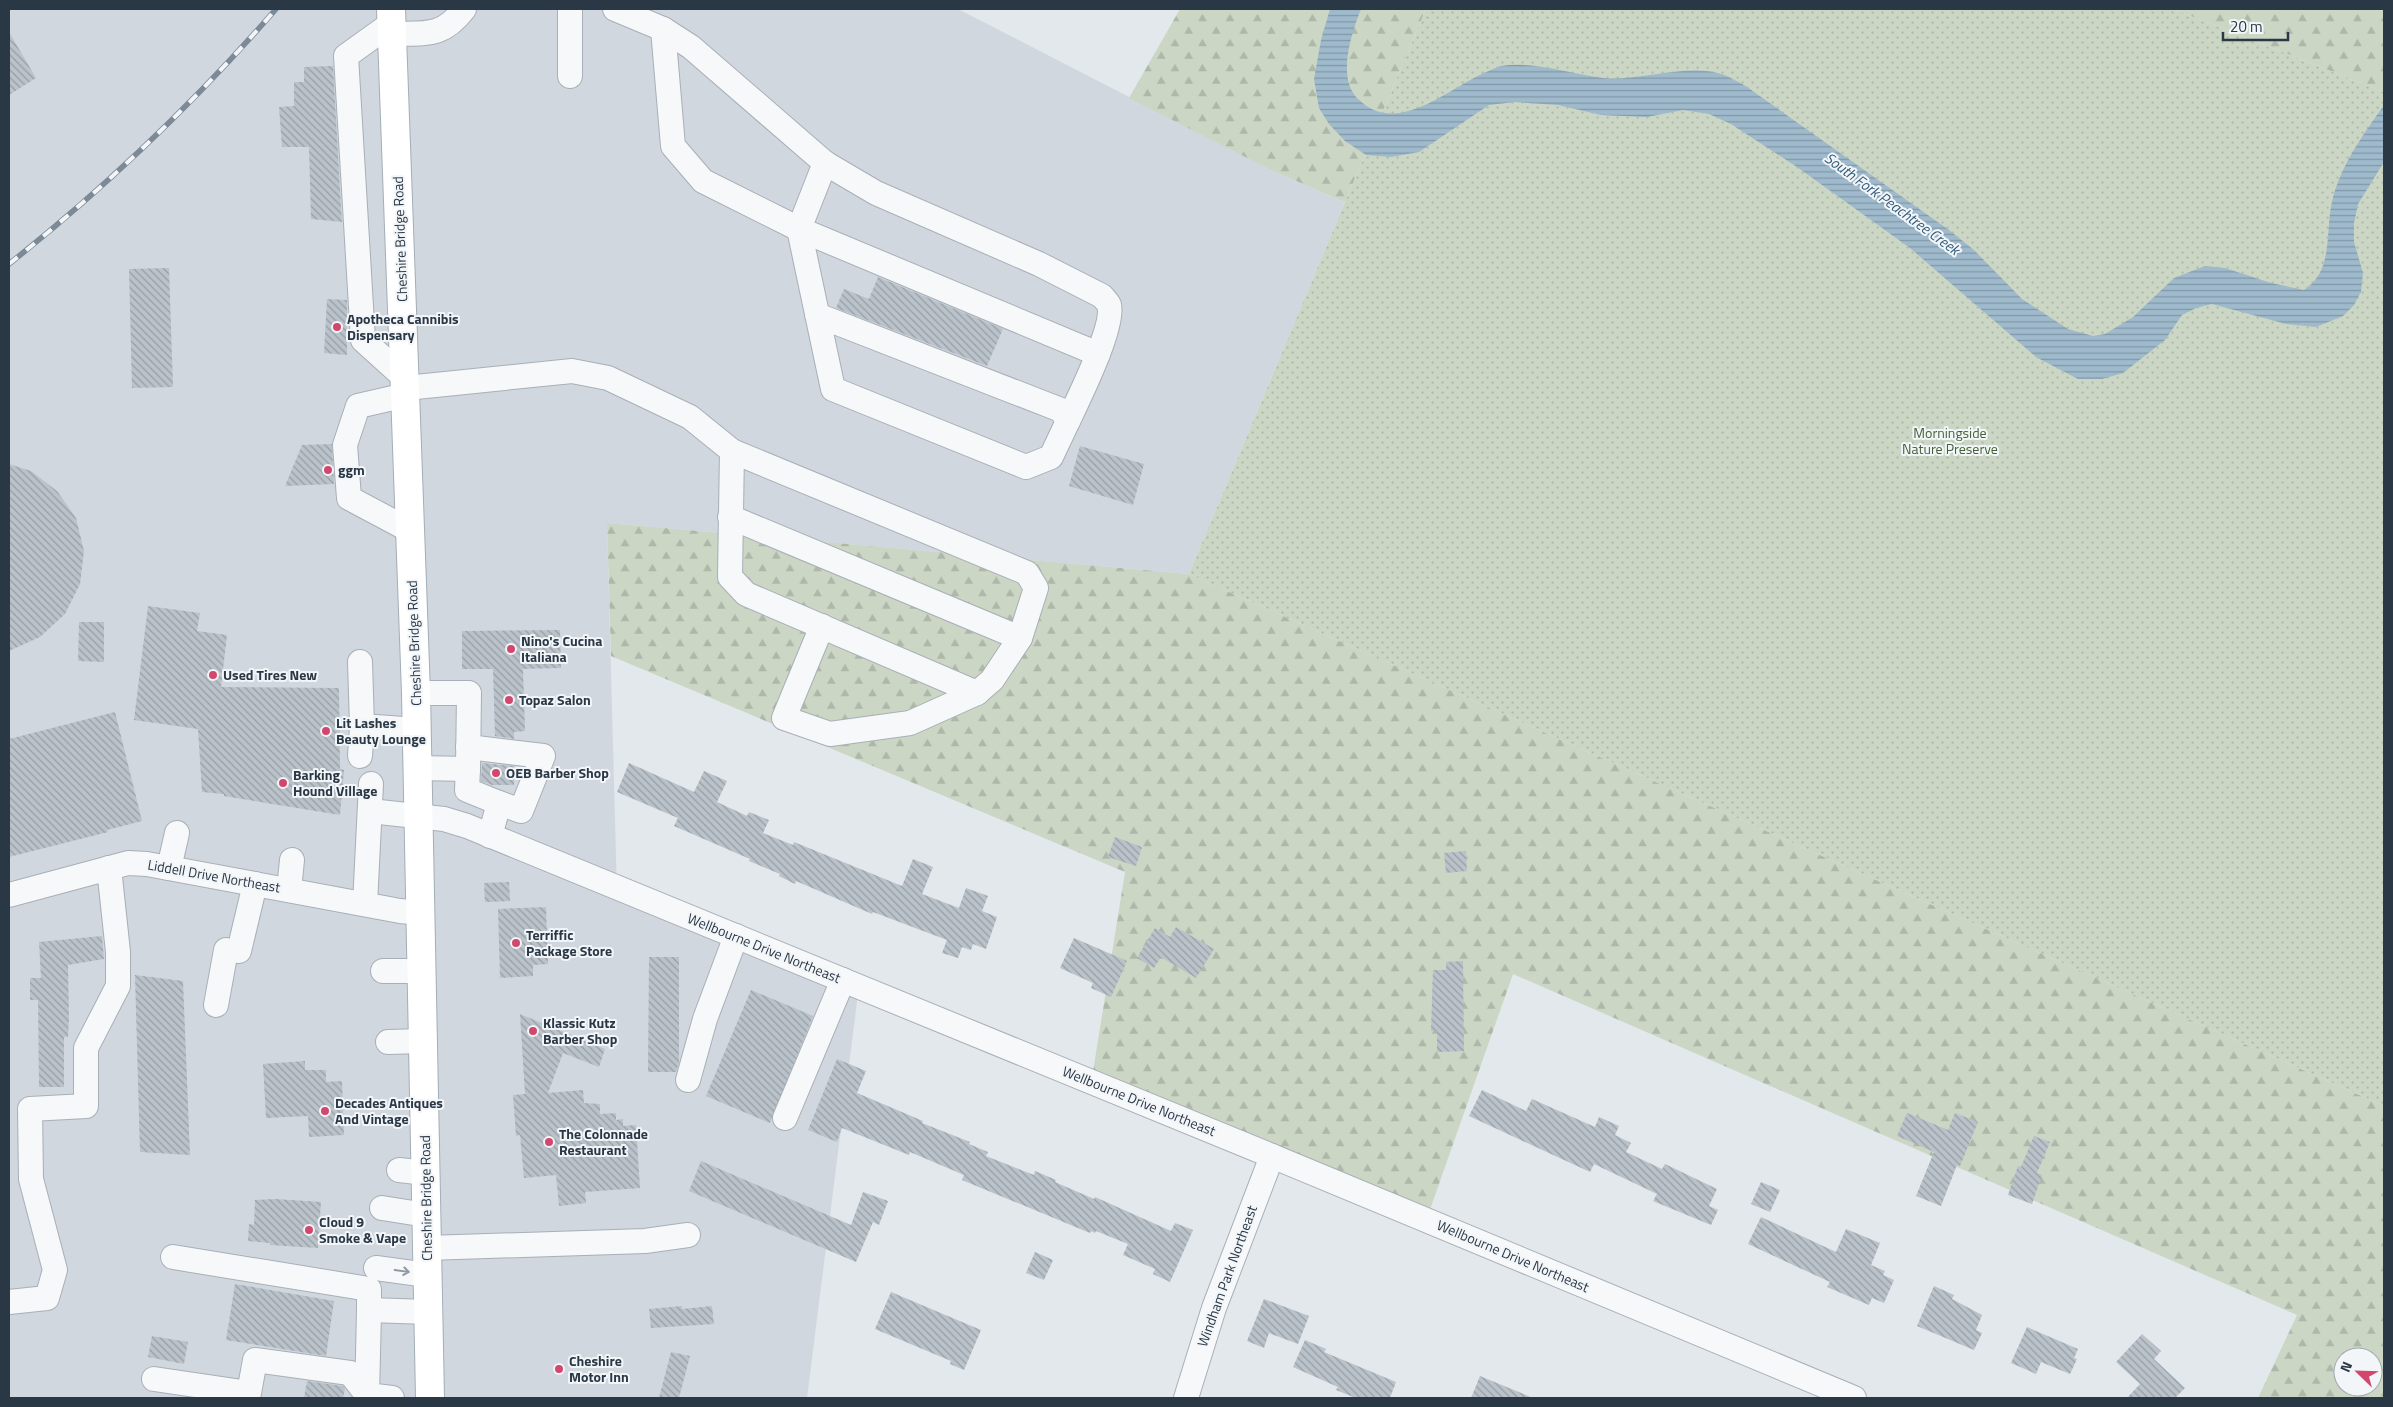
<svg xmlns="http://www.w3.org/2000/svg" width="2393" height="1407" viewBox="0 0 2393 1407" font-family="'Titillium Web',sans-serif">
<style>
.built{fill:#d1d7de}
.forest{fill:url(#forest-firs);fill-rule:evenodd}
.park{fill:url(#park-dots)}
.water{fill:url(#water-rules)}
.building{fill:url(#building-back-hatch)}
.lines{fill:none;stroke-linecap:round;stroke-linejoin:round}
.minor-casing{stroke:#a8afb7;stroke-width:26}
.major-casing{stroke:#a2aeb8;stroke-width:30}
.minor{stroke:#f6f8fa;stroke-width:24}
.major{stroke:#fff;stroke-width:28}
.rail-casing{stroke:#7c8996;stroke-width:5.5}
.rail{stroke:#f3f6f9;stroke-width:4;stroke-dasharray:11;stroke-linecap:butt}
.oneway{stroke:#9098a0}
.poi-dot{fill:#d2476e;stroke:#f3f6f9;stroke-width:2}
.labels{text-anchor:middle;stroke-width:4;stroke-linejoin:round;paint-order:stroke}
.street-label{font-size:14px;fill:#2a3745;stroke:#f3f6f9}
.poi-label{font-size:14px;font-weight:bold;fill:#2a3745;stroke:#f3f6f9;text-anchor:start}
.park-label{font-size:14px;fill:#456137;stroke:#f3f6f9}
.water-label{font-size:15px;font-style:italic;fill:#335c7a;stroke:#f3f6f9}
</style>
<defs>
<pattern id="forest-firs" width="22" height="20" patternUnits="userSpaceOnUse" patternTransform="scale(1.25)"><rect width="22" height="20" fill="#cbd6c4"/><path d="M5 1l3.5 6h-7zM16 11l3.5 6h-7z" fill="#aeb8aa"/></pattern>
<pattern id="park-dots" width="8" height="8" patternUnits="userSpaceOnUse" patternTransform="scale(1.25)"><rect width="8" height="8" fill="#cbd6c4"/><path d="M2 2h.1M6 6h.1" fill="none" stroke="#aeb8aa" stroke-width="1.8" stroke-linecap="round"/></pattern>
<pattern id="water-rules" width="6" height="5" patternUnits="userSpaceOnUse" patternTransform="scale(1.25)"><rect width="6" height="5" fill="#9ebacc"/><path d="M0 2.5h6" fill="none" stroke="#8198a7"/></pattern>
<pattern id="building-back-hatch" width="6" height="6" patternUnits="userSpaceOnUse" patternTransform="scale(1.25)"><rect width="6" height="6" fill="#bac2ca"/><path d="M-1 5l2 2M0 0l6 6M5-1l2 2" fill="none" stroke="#979ea6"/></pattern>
</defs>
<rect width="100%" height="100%" fill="#e3e8ec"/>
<!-- built -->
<polygon class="built" points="9,9 958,9 1273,171 1345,202 1189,574 607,523 617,894 859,986 807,1398 9,1398"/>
<!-- forest -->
<g class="forest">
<polygon points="1180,9 1426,9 1345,202 1273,171 1129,98"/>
<polygon points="2173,9 2384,9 2384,92"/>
<path d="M607 523 1189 574 2384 1106V1398H2258L2297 1315 1513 974 1427 1218 1092 1078 1125 872 611 656ZM2343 1357H2373V1387H2343Z"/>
</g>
<!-- park -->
<polygon class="park" points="1426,9 2173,9 2384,92 2384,1106 1189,574"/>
<!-- water -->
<path class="water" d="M1330 9H1361C1352 32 1336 78 1358 99 1397 137 1446 90 1484 73 1489 71 1496 67 1501 66 1536 61 1569 74 1603 78 1637 82 1691 62 1724 75 1732 78 1740 83 1747 87L1949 230 1974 250 2022 299 2068 329 2093 336 2105 334 2133 317 2174 278 2205 266 2225 268 2271 283 2304 290C2334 271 2325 232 2332 202 2340 166 2363 135 2384 105V162L2358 204 2354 223V242L2363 273 2361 292 2354 305 2343 316 2316 327 2286 324 2212 304 2196 308 2182 315 2165 340 2123 373 2102 379H2078L2036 357 1910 248 1797 167 1731 124 1709 114 1683 110 1647 117 1601 115 1558 105 1515 102 1489 105 1419 152 1391 157 1366 155 1345 141 1329 124 1319 108 1314 79 1321 40Z"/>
<!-- building -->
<g class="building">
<polygon points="9,32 36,78 9,95"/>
<polygon points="333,66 341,208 342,222 311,219 309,147 282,147 279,107 294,106 294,82 304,82 304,67"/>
<polygon points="169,268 173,387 132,388 129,269"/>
<polygon points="878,277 1003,329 987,366 836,308 844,289 869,299"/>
<polygon points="327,299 347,300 347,355 324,353"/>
<polygon points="332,444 334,484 285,486 302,445"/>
<polygon points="1080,446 1144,464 1133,505 1069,486"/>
<polygon points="9,464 31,471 57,491 76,518 84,551 80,584 65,614 40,637 9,651"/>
<polygon points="148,606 200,613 197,631 227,635 221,687 339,688 340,769 344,770 340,815 224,796 224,794 202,792 198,729 134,720"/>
<polygon points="79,622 104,622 104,662 78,661"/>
<polygon points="560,630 561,668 523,669 525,731 514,732 514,739 495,736 493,669 462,669 462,631"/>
<polygon points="115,712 142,821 107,830 108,832 9,857 9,739"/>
<polygon points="482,763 514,766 514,785 492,785 481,781"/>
<polygon points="629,763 694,792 704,771 727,781 717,802 747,816 749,812 769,820 763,833 793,845 794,842 902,886 913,859 933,867 922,894 959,908 966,888 988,896 982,911 997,917 986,949 973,944 971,950 962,947 958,958 942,953 947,940 873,912 872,914 796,881 795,884 779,876 780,874 749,861 750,859 674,826 678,818 617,792"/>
<polygon points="1115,837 1142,847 1136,866 1108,857"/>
<polygon points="1466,851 1467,871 1446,873 1444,853"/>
<polygon points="509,882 510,901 485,902 484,883"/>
<polygon points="546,907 548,964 533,965 533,976 500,978 498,909"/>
<polygon points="1176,927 1214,949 1196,978 1161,957 1154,968 1137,958 1155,928 1170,937"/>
<polygon points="102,936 104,959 68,965 69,1018 68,1037 64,1037 64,1087 39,1087 38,1000 30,1000 30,978 41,978 39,942"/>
<polygon points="1074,938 1127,961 1111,997 1091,988 1093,983 1060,968"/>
<polygon points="649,957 679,957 679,1062 676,1072 648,1072"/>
<polygon points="1463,961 1464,1051 1437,1052 1437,1031 1431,1031 1433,970 1446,970 1446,962"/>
<polygon points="135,975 183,981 190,1155 140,1152"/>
<polygon points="751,990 813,1016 770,1123 706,1096"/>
<polygon points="520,1014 605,1049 599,1067 563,1053 548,1093 583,1090 584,1103 600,1104 600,1114 616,1113 616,1120 623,1119 623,1126 636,1125 640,1188 585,1192 586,1203 559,1206 556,1175 524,1178 520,1135 516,1136 513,1095 525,1094"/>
<polygon points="837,1059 866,1071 857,1093 923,1121 922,1123 970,1142 969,1144 988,1152 986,1156 1034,1175 1035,1171 1056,1180 1055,1182 1094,1199 1095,1197 1171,1231 1175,1223 1193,1230 1170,1282 1153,1274 1155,1269 1123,1255 1128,1244 1096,1231 1095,1233 1091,1231 1090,1233 962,1180 964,1175 910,1152 909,1155 842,1128 837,1142 808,1130"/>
<polygon points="305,1061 305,1070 326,1070 326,1082 342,1081 344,1135 309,1137 308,1116 266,1118 263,1064"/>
<polygon points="1482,1090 1526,1111 1532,1099 1595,1127 1599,1117 1619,1126 1615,1135 1631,1143 1626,1152 1662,1169 1665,1164 1717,1189 1709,1206 1718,1210 1711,1225 1653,1201 1657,1194 1594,1164 1590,1172 1469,1116"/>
<polygon points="1907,1113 1948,1130 1955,1113 1978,1122 1960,1166 1957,1165 1941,1206 1916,1196 1934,1152 1897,1136"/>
<polygon points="2034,1136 2050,1142 2037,1173 2042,1175 2032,1204 2008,1195 2018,1166 2021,1167"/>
<polygon points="701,1161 851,1225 863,1192 888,1201 879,1225 873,1222 856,1262 689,1191"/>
<polygon points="1761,1182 1780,1190 1770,1212 1751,1204"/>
<polygon points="275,1199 321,1202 318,1248 270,1245 270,1243 248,1241 249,1224 254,1225 255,1200"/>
<polygon points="1761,1217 1836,1252 1846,1229 1880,1243 1871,1265 1885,1271 1883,1275 1894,1280 1884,1303 1872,1298 1869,1305 1827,1287 1830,1282 1748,1244"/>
<polygon points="1035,1252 1053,1260 1044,1280 1026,1273"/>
<polygon points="235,1284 334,1301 326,1356 226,1340"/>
<polygon points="1934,1286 1954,1295 1952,1299 1982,1315 1976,1330 1982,1333 1974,1350 1917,1326"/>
<polygon points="891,1292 981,1330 964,1370 950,1364 951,1361 875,1329"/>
<polygon points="1264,1299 1309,1316 1298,1344 1269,1333 1264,1348 1247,1341"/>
<polygon points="682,1306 682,1309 712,1306 714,1324 651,1328 649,1309"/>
<polygon points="2027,1327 2078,1349 2074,1358 2077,1359 2070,1374 2041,1362 2036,1374 2011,1363"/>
<polygon points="2142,1334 2161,1351 2154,1359 2185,1388 2175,1398 2127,1398 2140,1384 2116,1362"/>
<polygon points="152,1336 188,1342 184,1364 148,1357"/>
<polygon points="1305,1340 1326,1349 1324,1352 1396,1382 1390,1398 1356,1398 1336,1390 1338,1387 1293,1367"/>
<polygon points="671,1352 690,1356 679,1398 659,1398"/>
<polygon points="1480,1376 1533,1398 1471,1398"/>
<polygon points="307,1381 343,1386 345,1389 343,1398 304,1398"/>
</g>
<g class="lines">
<!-- minor casing -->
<g class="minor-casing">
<g id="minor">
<path d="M615 9 663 29 691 47 825 163 876 193 1039 264 1102 296C1104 299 1108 302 1109 305 1115 325 1078 400 1068 421"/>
<polyline points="392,23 346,56 363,340 405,378"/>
<polyline points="663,29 673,146 703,181 799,229 1098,354"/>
<path d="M392 34C425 33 442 38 464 9"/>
<polyline points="570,76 570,9"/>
<polyline points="817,315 1061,410 1068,421 1051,457 1026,467 833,389 799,229 825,163"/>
<polyline points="406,388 572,371 608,378 690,417 732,451 1027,573 1036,588 1020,638 992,680 977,693 910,723 830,734 784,718 822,626"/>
<polyline points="406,395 358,406 345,445 349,498 411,531"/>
<polyline points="732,451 730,577 746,594 977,693"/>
<polyline points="730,517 1020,638"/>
<polyline points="360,662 362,726 417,730"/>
<polyline points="416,693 469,693 468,769 418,768"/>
<polyline points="468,747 543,756 521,811 499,803 490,836"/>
<polyline points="360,756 362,726"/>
<polyline points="468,769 467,790 499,803"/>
<polyline points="370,811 444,819 467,826 1272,1156 1854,1398"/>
<polyline points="169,868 177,833"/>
<polyline points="289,890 292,860"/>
<polyline points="9,895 128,863 147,864 400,911 421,913"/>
<polyline points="365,904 371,784"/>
<polyline points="239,951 255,884"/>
<polyline points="383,971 422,971"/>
<polyline points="216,1005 226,950"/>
<polyline points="388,1042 423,1041"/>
<polyline points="688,1080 705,1019 736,936"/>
<polyline points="785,1118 843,980"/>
<polyline points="399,1170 426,1173"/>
<polyline points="382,1208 426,1215"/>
<polyline points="427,1248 645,1241 688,1235"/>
<polyline points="173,1257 369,1289 369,1310"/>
<polyline points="376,1268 427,1275"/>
<polyline points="9,1302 47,1298 55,1270 31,1179 30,1109 86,1106 86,1048 118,986 118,952 109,868"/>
<polyline points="154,1379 249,1393 255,1360 350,1373 367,1395 392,1398"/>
<polyline points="367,1398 369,1310 428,1312"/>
<polyline points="1186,1398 1214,1308 1272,1156"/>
</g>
</g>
<!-- major casing -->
<g class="major-casing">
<polyline id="major" points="391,9 416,693 430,1398"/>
</g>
<!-- minor -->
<use href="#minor" class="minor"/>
<!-- major -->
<use href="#major" class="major"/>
<!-- rail casing -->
<g class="rail-casing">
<path id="rail" d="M9 264C106 187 195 102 276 9"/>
</g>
<!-- rail -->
<use href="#rail" class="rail"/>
</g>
<!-- one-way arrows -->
<defs><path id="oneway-shaft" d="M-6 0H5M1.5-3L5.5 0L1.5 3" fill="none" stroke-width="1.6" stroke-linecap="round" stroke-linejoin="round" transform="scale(1.25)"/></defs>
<use class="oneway" href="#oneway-shaft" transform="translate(402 1271) rotate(8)"/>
<!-- markers -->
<g class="poi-dot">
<circle cx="337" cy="327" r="5"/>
<circle cx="328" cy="470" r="5"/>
<circle cx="511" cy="649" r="5"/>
<circle cx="213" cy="675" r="5"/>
<circle cx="509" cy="700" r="5"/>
<circle cx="326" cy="731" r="5"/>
<circle cx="496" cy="773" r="5"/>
<circle cx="283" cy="783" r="5"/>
<circle cx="516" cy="943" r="5"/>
<circle cx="533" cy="1031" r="5"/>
<circle cx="325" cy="1111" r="5"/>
<circle cx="549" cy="1142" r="5"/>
<circle cx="309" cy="1230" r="5"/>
<circle cx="559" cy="1369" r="5"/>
</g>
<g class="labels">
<!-- street labels -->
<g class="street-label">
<text transform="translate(400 239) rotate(-92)" y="5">Cheshire Bridge Road</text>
<text transform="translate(414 643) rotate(-92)" y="5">Cheshire Bridge Road</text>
<text transform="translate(214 876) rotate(10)" y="5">Liddell Drive Northeast</text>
<text transform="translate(764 948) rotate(22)" y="5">Wellbourne Drive Northeast</text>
<text transform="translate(1139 1101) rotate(22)" y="5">Wellbourne Drive Northeast</text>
<text transform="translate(426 1198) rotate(-91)" y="5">Cheshire Bridge Road</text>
<text transform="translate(1513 1256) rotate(23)" y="5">Wellbourne Drive Northeast</text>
<text transform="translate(1227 1276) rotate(-70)" y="5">Windham Park Northeast</text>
</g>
<!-- poi labels -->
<g class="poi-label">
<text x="347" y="324">Apotheca Cannibis<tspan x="347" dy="16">Dispensary</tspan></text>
<text x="338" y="475">ggm</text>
<text x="521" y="646">Nino's Cucina<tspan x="521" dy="16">Italiana</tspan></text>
<text x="223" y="680">Used Tires New</text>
<text x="519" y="705">Topaz Salon</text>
<text x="336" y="728">Lit Lashes<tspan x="336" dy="16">Beauty Lounge</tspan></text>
<text x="506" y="778">OEB Barber Shop</text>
<text x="293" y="780">Barking<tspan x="293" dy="16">Hound Village</tspan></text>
<text x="526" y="940">Terriffic<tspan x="526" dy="16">Package Store</tspan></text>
<text x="543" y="1028">Klassic Kutz<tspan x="543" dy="16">Barber Shop</tspan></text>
<text x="335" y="1108">Decades Antiques<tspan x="335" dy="16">And Vintage</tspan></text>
<text x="559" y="1139">The Colonnade<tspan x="559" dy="16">Restaurant</tspan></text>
<text x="319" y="1227">Cloud 9<tspan x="319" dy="16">Smoke &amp; Vape</tspan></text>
<text x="569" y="1366">Cheshire<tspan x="569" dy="16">Motor Inn</tspan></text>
</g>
<!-- park labels -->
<g class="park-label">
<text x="1950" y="438">Morningside<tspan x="1950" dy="16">Nature Preserve</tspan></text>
</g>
<!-- water labels -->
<g class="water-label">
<text transform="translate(1892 204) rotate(36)" y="5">South Fork Peachtree Creek</text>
</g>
</g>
<!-- border -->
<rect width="2393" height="1407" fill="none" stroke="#2a3745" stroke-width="20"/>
<!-- north arrow -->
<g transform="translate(2358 1372) rotate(293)"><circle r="24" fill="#f3f6f9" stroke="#a3aab1"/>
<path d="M0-4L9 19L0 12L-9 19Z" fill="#d2476e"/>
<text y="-8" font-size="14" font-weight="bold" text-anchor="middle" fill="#2a3745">N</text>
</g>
<!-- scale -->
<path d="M2223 32v8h65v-8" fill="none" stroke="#2a3745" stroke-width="2.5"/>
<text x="2230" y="32" font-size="15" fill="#2a3745" stroke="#f3f6f9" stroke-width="4" paint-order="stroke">20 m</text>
</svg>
